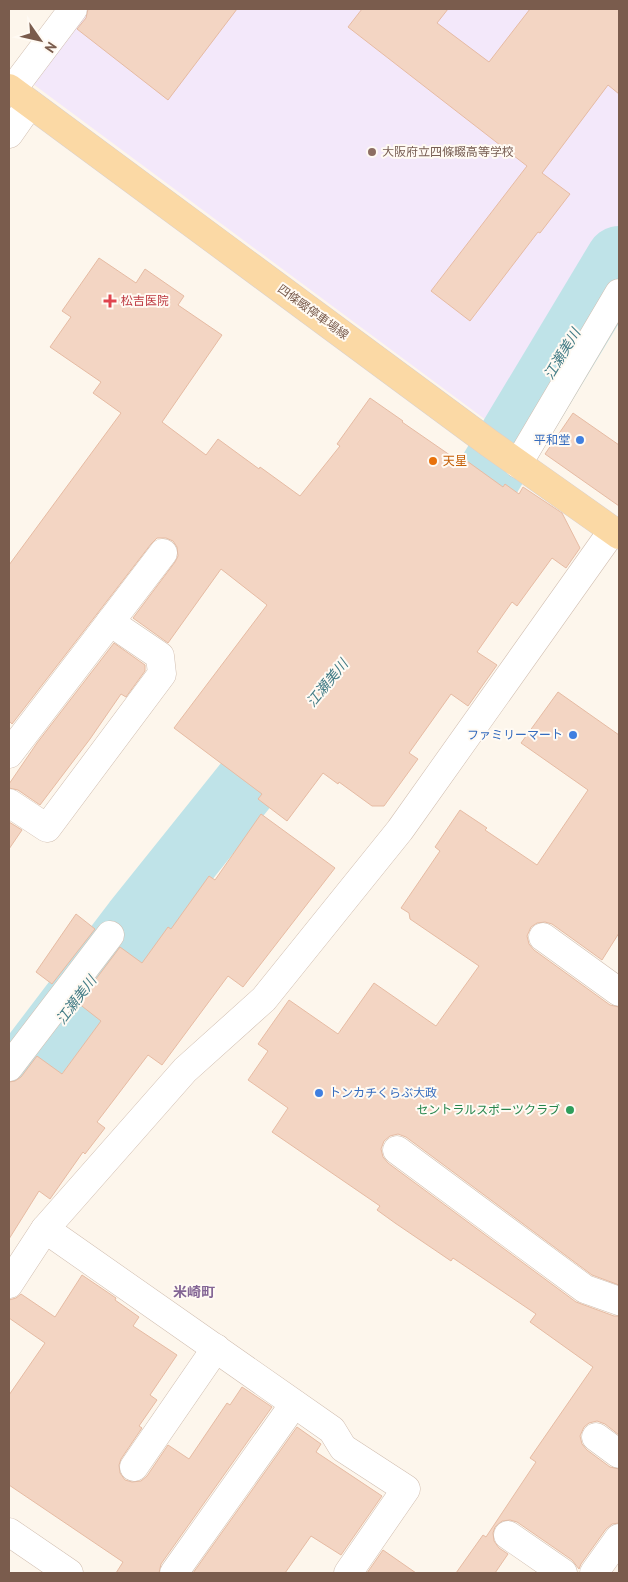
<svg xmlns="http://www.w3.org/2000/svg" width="628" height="1582" viewBox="0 0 628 1582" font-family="'PT Sans','Noto Sans JP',sans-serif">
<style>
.education{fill:#f3e8fa}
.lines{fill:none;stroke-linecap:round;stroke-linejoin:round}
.river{stroke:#bfe3e8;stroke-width:66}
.building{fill:#f3d5c3;stroke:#e6bba3}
.minor-casing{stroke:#d1beb0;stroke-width:29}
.major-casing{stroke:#dad1cd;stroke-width:29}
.minor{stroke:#fff;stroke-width:28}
.major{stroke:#fbd9a5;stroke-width:28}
.education-dot{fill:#8d6e63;stroke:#fffaf3;stroke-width:2}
.health-dot{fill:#e0444e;stroke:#fffaf3;stroke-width:2}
.shop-dot{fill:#3f7fe0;stroke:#fffaf3;stroke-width:2}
.food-dot{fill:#e8710a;stroke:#fffaf3;stroke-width:2}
.leisure-dot{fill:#2e9e5b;stroke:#fffaf3;stroke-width:2}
.labels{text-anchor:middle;stroke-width:4;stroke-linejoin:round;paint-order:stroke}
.education-label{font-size:12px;fill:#785e54;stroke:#fffaf3;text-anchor:start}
.health-label{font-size:12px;fill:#be3a42;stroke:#fffaf3;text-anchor:start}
.street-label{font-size:12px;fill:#7a5c4d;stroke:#fffaf3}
.shop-label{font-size:12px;fill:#366cbe;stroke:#fffaf3;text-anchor:end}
.food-label{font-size:12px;fill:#c56008;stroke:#fffaf3;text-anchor:start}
.leisure-label{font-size:12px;fill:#27864d;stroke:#fffaf3;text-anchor:end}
.water-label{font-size:14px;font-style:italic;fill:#437c86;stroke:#fffaf3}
.neighbourhood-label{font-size:14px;font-weight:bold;fill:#846695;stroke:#fffaf3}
</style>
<rect width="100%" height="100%" fill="#fdf6ec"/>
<!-- education -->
<polygon class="education" points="83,9 619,9 619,224 486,420 29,81"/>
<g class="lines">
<!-- river -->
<g class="river">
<polyline points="434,549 476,497 619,259"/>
<polyline points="9,1089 136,922 305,711"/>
</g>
</g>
<!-- building -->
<g class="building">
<polygon points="88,9 237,9 168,100 77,29 86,18"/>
<polygon points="362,9 448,9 437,23 489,62 530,9 619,9 619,94 608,85 542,173 570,194 540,233 538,232 470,321 431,291 527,166 348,27"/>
<polygon points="99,258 136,283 145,269 184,296 178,305 222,335 162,422 206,455 218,439 259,469 260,467 300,496 340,446 337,444 370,398 403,421 402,422 457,460 460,456 503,487 505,484 519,494 523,487 562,513 580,548 566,568 552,558 517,606 512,602 477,652 497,665 468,706 451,694 409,753 418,759 384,806 372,806 339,782 338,784 323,773 287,821 258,799 262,794 174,728 267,605 221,569 168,643 133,618 175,562 178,556 177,547 173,541 166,538 157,538 151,544 12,724 9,721 9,565 121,413 93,393 101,382 50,347 71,317 62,311"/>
<polygon points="573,413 619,445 619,506 545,454"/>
<polygon points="114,643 145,665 145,671 126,697 121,694 90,739 40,805 18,790 9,788 9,784 37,743"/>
<polygon points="558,692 619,735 619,933 602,960 552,924 545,922 537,923 531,927 527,936 529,944 534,950 610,1005 619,1007 619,1285 592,1275 406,1137 398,1134 390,1136 384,1141 381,1149 383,1157 388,1163 576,1302 614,1316 619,1316 619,1435 605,1424 597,1421 589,1423 584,1427 580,1436 582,1444 587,1450 610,1467 619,1469 619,1523 612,1524 606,1529 581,1564 579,1569 572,1560 517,1522 510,1520 502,1521 495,1527 493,1533 494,1541 499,1548 508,1554 495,1573 456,1573 483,1535 486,1537 536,1462 530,1458 593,1367 530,1322 536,1314 453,1258 451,1261 395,1223 377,1210 380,1206 272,1132 288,1108 248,1080 268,1051 258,1044 289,1000 338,1034 374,983 436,1026 479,966 410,919 409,913 401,908 440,851 435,847 460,810 487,828 485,830 537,865 588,790 521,743"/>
<polygon points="261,814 335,868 243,987 228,976 162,1065 148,1055 97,1122 105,1128 85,1154 83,1152 50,1199 39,1191 9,1239 9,1082 15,1081 21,1077 37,1056 62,1074 101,1021 78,1003 120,947 142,963 168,927 171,929 209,876 215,880"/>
<polygon points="9,822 22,830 9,849"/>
<polygon points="76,914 95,929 52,984 36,972"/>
<polygon points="82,1275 116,1298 115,1300 139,1317 133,1326 177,1355 150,1395 157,1400 139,1426 142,1428 121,1459 119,1465 120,1473 125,1480 132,1482 141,1481 147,1476 168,1445 189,1459 227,1403 230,1405 242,1387 272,1407 161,1564 159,1573 116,1573 123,1562 9,1485 9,1395 45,1343 9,1318 9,1300 16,1298 21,1294 55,1317"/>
<polygon points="297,1427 321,1444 316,1452 382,1496 341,1555 311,1536 285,1573 193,1573"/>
<polygon points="383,1550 416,1573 367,1573"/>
</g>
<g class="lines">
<!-- minor casing -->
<g class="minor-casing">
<g id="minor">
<polyline points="12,90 73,9"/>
<polyline points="9,134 30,104"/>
<polyline points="518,464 619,293"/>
<polyline points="9,754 163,553"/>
<polyline points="9,803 47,828 162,674 160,656 110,622"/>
<polyline points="543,937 619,992"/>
<polyline points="9,1067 110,935"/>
<polyline points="397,1150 585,1289 619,1301"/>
<polyline points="45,1229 332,1430 343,1448 406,1489 348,1573"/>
<polyline points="9,1284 45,1229 185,1070 264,999 400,830 613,530"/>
<polyline points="596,1437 619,1454"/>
<polyline points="134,1467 216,1348"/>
<polyline points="9,1532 69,1573"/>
<polyline points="508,1535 563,1573"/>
<polyline points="174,1573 294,1404"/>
<polyline points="594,1573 619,1538"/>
</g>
</g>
<!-- major casing -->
<g class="major-casing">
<polyline id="major" points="9,88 489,443 619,535"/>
</g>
<!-- minor -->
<use href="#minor" class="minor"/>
<!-- major -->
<use href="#major" class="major"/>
</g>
<!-- markers -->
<circle class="education-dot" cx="372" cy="152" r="5"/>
<path class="health-dot" d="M107.5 293.5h5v5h5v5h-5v5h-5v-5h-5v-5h5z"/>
<g class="shop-dot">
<circle cx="580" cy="440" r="5"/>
<circle cx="573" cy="735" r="5"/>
<circle cx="319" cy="1093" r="5"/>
</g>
<circle class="food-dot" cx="433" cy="461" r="5"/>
<circle class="leisure-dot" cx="570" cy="1110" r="5"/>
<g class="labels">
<!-- education labels -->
<g class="education-label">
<text x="382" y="156">大阪府立四條畷高等学校</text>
</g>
<!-- health labels -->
<g class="health-label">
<text x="121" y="305">松吉医院</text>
</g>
<!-- street labels -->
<g class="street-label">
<text transform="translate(313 312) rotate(36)" y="4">四條畷停車場線</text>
</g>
<!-- shop labels -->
<g class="shop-label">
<text x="570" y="444">平和堂</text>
<text x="563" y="739">ファミリーマート</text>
<text x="329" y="1097" text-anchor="start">トンカチくらぶ大政</text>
</g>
<!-- food labels -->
<g class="food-label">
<text x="443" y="465">天星</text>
</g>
<!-- leisure labels -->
<g class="leisure-label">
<text x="560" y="1114">セントラルスポーツクラブ</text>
</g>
<!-- water labels -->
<g class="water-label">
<text transform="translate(562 354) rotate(-59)" y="5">江瀬美川</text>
<text transform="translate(327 683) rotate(-51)" y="5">江瀬美川</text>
<text transform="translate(76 1000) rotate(-53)" y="5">江瀬美川</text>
</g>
<!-- neighbourhood labels -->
<g class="neighbourhood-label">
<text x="194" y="1297">米崎町</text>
</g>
</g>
<!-- border -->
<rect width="628" height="1582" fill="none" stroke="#7a5c4d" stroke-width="20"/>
<!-- north arrow -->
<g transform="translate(40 40) rotate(124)" stroke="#fffaf3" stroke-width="4" paint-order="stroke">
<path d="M0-4L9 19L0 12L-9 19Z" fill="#7a5c4d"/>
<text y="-8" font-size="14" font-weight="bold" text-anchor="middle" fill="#7a5c4d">N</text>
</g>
</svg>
